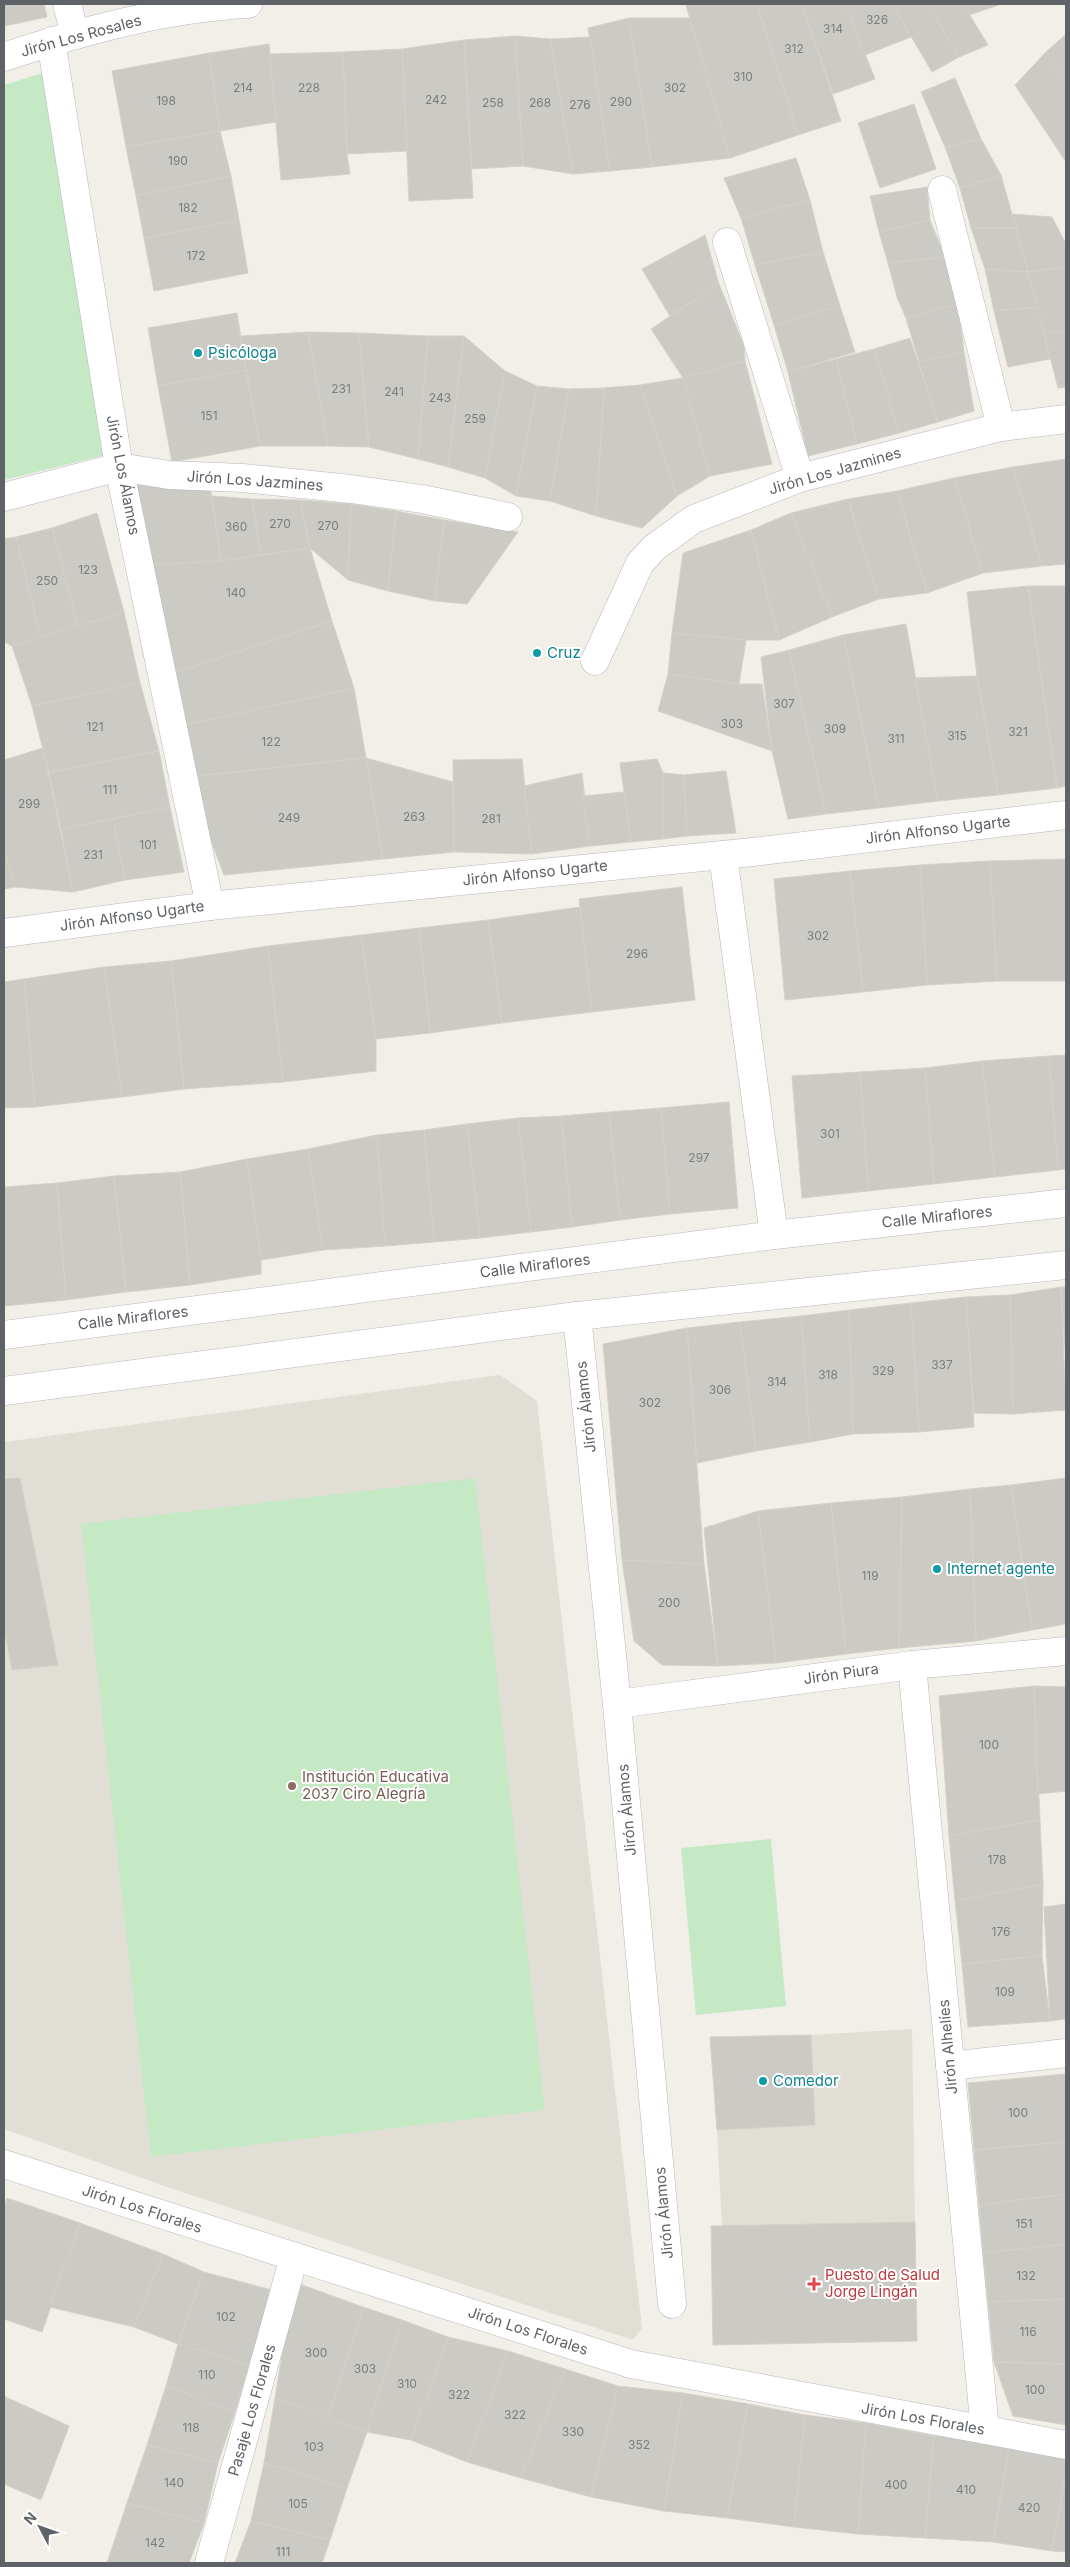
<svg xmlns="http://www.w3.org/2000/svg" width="1070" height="2567" viewBox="0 0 1070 2567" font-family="Inter,sans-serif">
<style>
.education{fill:#e1ded6}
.green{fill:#c5e8c5}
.building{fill:#cccac5;stroke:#d6d1c6}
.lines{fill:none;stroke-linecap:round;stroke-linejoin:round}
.street-casing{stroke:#b5b8bc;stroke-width:29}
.secondary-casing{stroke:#b6babf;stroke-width:29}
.street{stroke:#fff;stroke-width:28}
.secondary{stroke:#fff;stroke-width:28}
.culture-dot{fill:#0f9aa8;stroke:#fff;stroke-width:2}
.education-dot{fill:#8d6e63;stroke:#fff;stroke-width:2}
.health-dot{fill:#e0444e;stroke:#fff;stroke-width:2}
.labels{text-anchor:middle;stroke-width:4;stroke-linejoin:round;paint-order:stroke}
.number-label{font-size:12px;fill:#7a7d7f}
.street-label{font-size:15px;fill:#5f6368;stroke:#fff}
.culture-label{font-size:15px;fill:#0d838f;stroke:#fff;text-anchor:start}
.education-label{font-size:15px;fill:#785e54;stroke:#fff;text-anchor:start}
.health-label{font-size:15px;fill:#be3a42;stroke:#fff;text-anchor:start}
</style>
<rect width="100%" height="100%" fill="#f1efe8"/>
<!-- education -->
<g class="education">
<polygon points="500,1375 537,1401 642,2328 633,2340 173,2189 4,2129 4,1442"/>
<polygon points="912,2029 915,2222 722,2226 717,2130 815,2125 811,2035"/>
</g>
<!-- green -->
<g class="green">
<polygon points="43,73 105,455 4,480 4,85"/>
<polygon points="475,1478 545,2110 151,2157 81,1524"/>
<polygon points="771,1839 786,2006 696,2015 681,1848"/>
</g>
<!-- building -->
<g class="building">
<polygon points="4,4 44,4 47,17 4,26"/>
<polygon points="757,4 802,4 841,121 798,135"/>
<polygon points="757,4 798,135 730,158 686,5"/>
<polygon points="802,4 845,4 875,79 833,94"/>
<polygon points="845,4 892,4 911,37 865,55"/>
<polygon points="892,4 928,4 959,57 932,72"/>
<polygon points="928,4 963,4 988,45 959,57"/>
<polygon points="963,4 998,4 999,5 969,15"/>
<polygon points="629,18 690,18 730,158 652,167"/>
<polygon points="629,18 652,167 610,171 588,28"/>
<polygon points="1066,34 1066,84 1046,52"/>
<polygon points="515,36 550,39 573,174 523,166"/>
<polygon points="515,36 523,166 472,169 464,40"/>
<polygon points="590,37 610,171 573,174 550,39"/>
<polygon points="464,40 473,198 409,201 402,49"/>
<polygon points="269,44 276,122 220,131 209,53"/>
<polygon points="402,49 407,151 347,154 343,52"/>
<polygon points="343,52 347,154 350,174 281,180 270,54"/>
<polygon points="1046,52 1066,84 1066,162 1015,85"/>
<polygon points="209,53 220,131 126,147 112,71"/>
<polygon points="955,78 981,139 945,147 921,92"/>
<polygon points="914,104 936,169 880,188 858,123"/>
<polygon points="220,131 231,176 136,196 126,147"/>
<polygon points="981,139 1001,175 960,188 945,147"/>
<polygon points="796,158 810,200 741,218 724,178"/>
<polygon points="1001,175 1016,228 971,228 960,188"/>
<polygon points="231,176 239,220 144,238 136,196"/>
<polygon points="927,187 930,220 879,232 870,196"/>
<polygon points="810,200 823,252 755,265 741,218"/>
<polygon points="1012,214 1052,217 1066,244 1066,267 1028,272"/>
<polygon points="239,220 248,273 154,291 144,238"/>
<polygon points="930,220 945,257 888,263 879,232"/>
<polygon points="971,228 1016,228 1028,272 985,269"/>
<polygon points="705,235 719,284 670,316 642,269"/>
<polygon points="823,252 840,306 774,325 755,265"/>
<polygon points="945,257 958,304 906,318 897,297 888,263"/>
<polygon points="1066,267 1066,332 1044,333 1028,272"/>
<polygon points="985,269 1028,272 1038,307 994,311"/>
<polygon points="719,284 744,346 745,361 683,378 651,329"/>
<polygon points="958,304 964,352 919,362 906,318"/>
<polygon points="840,306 855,352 788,372 774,325"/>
<polygon points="1038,307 1050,359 1008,367 994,311"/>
<polygon points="237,313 246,370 158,386 148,328"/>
<polygon points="308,332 328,446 260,446 240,336"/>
<polygon points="308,332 359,333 369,447 328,446"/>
<polygon points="1066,332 1066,387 1058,388 1044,333"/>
<polygon points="359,333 428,336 418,459 369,447"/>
<polygon points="428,336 464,336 448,467 418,459"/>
<polygon points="464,336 505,371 485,478 448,467"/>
<polygon points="910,338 938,422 899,433 874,349"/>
<polygon points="874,349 899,433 857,444 836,359"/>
<polygon points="964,352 974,411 938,422 919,362"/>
<polygon points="836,359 857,444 808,456 788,372"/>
<polygon points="745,361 772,464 710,476 683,378"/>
<polygon points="246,370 260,446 172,462 158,386"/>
<polygon points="505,371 537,386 516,496 485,478"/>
<polygon points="683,378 710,476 677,496 640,385"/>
<polygon points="640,385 677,496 642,528 596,516 604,388"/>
<polygon points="537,386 569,389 550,501 516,496"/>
<polygon points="604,388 596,516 550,501 569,389"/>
<polygon points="1066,459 1066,564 1042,566 1013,467"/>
<polygon points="1013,467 1042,566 983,573 954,478"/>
<polygon points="122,469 209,479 221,561 143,565"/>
<polygon points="954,478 983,573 927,593 897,491"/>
<polygon points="897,491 927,593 879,599 848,499"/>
<polygon points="212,496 252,499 261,555 221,561"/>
<polygon points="252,499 300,500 310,548 261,555"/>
<polygon points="848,499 879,599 832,617 791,513"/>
<polygon points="300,500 351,504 348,580 310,548"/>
<polygon points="351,504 396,511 388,591 348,580"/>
<polygon points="396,511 444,520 435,601 388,591"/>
<polygon points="97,513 124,612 78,626 52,528"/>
<polygon points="791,513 832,617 779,640 751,530"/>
<polygon points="444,520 518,532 467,604 435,601"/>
<polygon points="52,528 78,626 41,638 16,537"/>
<polygon points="751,530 779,640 746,640 672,633 683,553"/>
<polygon points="16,537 41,638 12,646 4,642 4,539"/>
<polygon points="310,548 332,621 165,676 143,565 221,561"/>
<polygon points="1028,586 1066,586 1066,786 1057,788"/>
<polygon points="1028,586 1057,788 998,795 977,676 967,592"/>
<polygon points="124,612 140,683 32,706 12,646"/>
<polygon points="332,621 354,688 176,727 165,676"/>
<polygon points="906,624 938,801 879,808 843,635"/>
<polygon points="672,633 746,640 739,684 668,674"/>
<polygon points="843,635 879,808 826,814 789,650"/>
<polygon points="789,650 826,814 788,819 772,751 761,657"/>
<polygon points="668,674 739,684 762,684 772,751 658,711"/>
<polygon points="977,676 998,795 938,801 915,678"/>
<polygon points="140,683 159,751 49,773 32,706"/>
<polygon points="354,688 366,758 187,777 176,727"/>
<polygon points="43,748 73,892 15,887 4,848 4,760"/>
<polygon points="159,751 170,807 61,829 49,773"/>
<polygon points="366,758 453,782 454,852 383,859"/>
<polygon points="366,758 383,859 224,875 187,777"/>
<polygon points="522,759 532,854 454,852 453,760"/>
<polygon points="657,759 663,773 663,839 631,842 620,763"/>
<polygon points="726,771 736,833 687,836 684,775"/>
<polygon points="582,773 590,846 532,854 524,786"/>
<polygon points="663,773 684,775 687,836 663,839"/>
<polygon points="624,792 631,842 590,846 583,796"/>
<polygon points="170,807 184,872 125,880 113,819"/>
<polygon points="113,819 125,880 73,892 61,829"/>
<polygon points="4,848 15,887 4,889"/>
<polygon points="1066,859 1066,981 997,981 990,861"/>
<polygon points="990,861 997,981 927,985 920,865"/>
<polygon points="920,865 927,985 863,992 850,871"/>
<polygon points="850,871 863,992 785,1000 774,879"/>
<polygon points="682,887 695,1000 592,1012 579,899"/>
<polygon points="580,907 592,1012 502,1023 488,920"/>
<polygon points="488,920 502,1023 430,1033 419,928"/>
<polygon points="419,928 430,1033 376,1039 361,935"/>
<polygon points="361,935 376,1039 376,1071 283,1082 268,946"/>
<polygon points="268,946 283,1082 184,1089 171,961"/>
<polygon points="171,961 184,1089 122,1097 104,967"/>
<polygon points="104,967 122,1097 35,1107 24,979"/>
<polygon points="24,979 35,1107 4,1108 4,982"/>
<polygon points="1066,1055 1066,1169 1058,1170 1049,1056"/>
<polygon points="1049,1056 1058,1170 995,1177 982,1061"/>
<polygon points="982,1061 995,1177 934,1184 925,1068"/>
<polygon points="925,1068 934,1184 868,1191 860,1072"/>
<polygon points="860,1072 868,1191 802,1198 792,1076"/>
<polygon points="729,1102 738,1208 670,1214 661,1108"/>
<polygon points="661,1108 670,1214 620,1220 609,1112"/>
<polygon points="609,1112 620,1220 572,1227 561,1116"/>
<polygon points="561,1116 572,1227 531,1232 518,1118"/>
<polygon points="518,1118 531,1232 480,1238 467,1124"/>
<polygon points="467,1124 480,1238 434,1242 424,1130"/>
<polygon points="424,1130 434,1242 385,1246 377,1135"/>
<polygon points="377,1135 385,1246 323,1250 308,1149"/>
<polygon points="308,1149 323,1250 261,1260 247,1159"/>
<polygon points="247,1159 261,1260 261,1274 190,1285 180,1172"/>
<polygon points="180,1172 190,1285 126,1292 114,1176"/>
<polygon points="114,1176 126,1292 66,1300 57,1183"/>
<polygon points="57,1183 66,1300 4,1306 4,1187"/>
<polygon points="1061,1287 1066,1287 1066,1365"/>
<polygon points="1061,1287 1066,1410 1013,1414 1010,1295"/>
<polygon points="1010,1295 1013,1414 974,1413 966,1297"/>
<polygon points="966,1297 974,1427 919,1432 911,1303"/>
<polygon points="911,1303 919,1432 853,1434 849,1310"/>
<polygon points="849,1310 853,1434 810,1442 801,1316"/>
<polygon points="801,1316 810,1442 756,1451 740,1322"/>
<polygon points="740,1322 756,1451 697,1463 687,1328"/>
<polygon points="687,1328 704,1564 622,1560 603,1344"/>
<polygon points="20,1478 58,1665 12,1670 4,1628 4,1479"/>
<polygon points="1066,1478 1066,1624 1032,1630 1011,1485"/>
<polygon points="1011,1485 1032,1630 976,1641 970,1489"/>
<polygon points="970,1489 976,1641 899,1648 902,1497"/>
<polygon points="902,1497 899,1648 846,1654 831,1503"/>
<polygon points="831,1503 846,1654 776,1663 758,1511"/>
<polygon points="758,1511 776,1663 718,1666 704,1528"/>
<polygon points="622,1560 704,1564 718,1666 662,1665 634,1641"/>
<polygon points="1034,1686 1040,1820 949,1836 939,1696"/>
<polygon points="1034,1686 1066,1687 1066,1791 1038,1794"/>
<polygon points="1040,1820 1043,1884 955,1901 949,1836"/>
<polygon points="1043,1884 1042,1956 962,1964 955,1901"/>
<polygon points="1066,1904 1066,2019 1050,2021 1044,1907"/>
<polygon points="1042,1956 1050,2021 968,2027 962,1964"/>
<polygon points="811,2035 815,2125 717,2130 710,2037"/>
<polygon points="1066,2074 1066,2142 974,2150 968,2083"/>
<polygon points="1066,2142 1066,2194 979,2205 974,2150"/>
<polygon points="1066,2194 1066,2244 983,2253 979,2205"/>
<polygon points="7,2198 80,2223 42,2332 4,2319 4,2208"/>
<polygon points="915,2222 917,2341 713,2345 711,2226"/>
<polygon points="80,2223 163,2254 134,2327 50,2307"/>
<polygon points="1066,2244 1066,2299 988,2302 983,2253"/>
<polygon points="163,2254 204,2272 178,2344 134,2327"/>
<polygon points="204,2272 272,2290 249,2365 178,2344"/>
<polygon points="294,2282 363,2307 328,2419 275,2398"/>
<polygon points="1066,2299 1066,2364 994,2362 988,2302"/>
<polygon points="363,2307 402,2320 367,2432 328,2419"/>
<polygon points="402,2320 448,2337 411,2440 367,2432"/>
<polygon points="448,2337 508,2351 467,2462 411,2440"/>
<polygon points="178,2344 249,2365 235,2412 166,2386"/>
<polygon points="508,2351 565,2369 521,2478 467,2462"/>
<polygon points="994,2362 1066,2364 1066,2425 1013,2416"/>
<polygon points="565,2369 618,2386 591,2497 521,2478"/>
<polygon points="166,2386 235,2412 218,2463 147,2445"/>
<polygon points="618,2386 683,2393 664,2511 591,2497"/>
<polygon points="683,2393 748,2404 727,2518 664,2511"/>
<polygon points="4,2396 8,2398 4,2408"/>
<polygon points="8,2398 69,2426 41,2500 4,2484 4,2408"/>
<polygon points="275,2398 367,2432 347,2488 264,2463"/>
<polygon points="748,2404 805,2415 794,2527 727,2518"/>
<polygon points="805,2415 866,2423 858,2534 794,2527"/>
<polygon points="866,2423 934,2436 925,2538 858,2534"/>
<polygon points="934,2436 1010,2442 993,2542 925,2538"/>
<polygon points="1010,2442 1066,2452 1066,2473 1052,2551 993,2542"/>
<polygon points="147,2445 218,2463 204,2523 127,2503"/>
<polygon points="264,2463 347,2488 330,2540 251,2521"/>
<polygon points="1066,2473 1066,2552 1052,2551"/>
<polygon points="127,2503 204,2523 189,2563 107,2563"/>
<polygon points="251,2521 330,2540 322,2563 235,2563"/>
</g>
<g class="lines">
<!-- street casing -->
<g class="street-casing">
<g id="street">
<polyline points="67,4 75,35"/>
<polyline points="51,41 119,467 210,906"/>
<path d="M4 57C82 31 166 8 248 4"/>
<polyline points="942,190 1001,427"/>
<polyline points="727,242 800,478"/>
<polyline points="4,497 119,467 169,475 243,478 351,489 422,499 508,517"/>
<polyline points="595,661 640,563 655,547 694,519 800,478 1001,427 1066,419"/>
<polyline points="723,855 774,1235"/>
<polyline points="4,933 210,906 753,852 1066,815"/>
<polyline points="577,1316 617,1704 672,2304"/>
<polyline points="912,1665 985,2430"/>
<polyline points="617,1704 912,1665 1066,1651"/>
<polyline points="950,2066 1066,2053"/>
<polyline points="4,2164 631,2364 1066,2445"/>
<polyline points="209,2563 294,2257"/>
</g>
</g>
<!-- secondary casing -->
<g class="secondary-casing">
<g id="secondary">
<polyline points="4,1335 774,1235 1066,1203"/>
<polyline points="4,1391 577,1316 1066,1265"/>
</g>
</g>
<!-- street -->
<use href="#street" class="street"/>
<!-- secondary -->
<use href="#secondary" class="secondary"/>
</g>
<!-- markers -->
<g class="culture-dot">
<circle cx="198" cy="353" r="5"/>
<circle cx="537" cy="653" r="5"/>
<circle cx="937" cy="1569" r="5"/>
<circle cx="763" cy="2081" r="5"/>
</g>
<circle class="education-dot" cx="292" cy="1786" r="5"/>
<path class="health-dot" d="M811.5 2276.5h5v5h5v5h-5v5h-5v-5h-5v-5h5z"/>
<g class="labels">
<!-- number labels -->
<g class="number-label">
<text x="877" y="24">326</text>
<text x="833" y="33">314</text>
<text x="794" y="53">312</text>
<text x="743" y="81">310</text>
<text x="243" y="92">214</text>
<text x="309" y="92">228</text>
<text x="675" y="92">302</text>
<text x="436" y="104">242</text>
<text x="166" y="105">198</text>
<text x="621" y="106">290</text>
<text x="493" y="107">258</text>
<text x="540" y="107">268</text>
<text x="580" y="109">276</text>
<text x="178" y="165">190</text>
<text x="188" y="212">182</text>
<text x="196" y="260">172</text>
<text x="341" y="393">231</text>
<text x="394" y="396">241</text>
<text x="440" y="402">243</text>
<text x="209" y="420">151</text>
<text x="475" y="423">259</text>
<text x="280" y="528">270</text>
<text x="328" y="530">270</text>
<text x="236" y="531">360</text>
<text x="88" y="574">123</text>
<text x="47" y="585">250</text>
<text x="236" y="597">140</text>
<text x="784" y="708">307</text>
<text x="732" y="728">303</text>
<text x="95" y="731">121</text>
<text x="835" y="733">309</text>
<text x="1018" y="736">321</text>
<text x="957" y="740">315</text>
<text x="896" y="743">311</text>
<text x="271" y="746">122</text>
<text x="110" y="794">111</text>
<text x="29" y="808">299</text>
<text x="414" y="821">263</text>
<text x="289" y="822">249</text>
<text x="491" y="823">281</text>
<text x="148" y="849">101</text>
<text x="93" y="859">231</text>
<text x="818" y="940">302</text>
<text x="637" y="958">296</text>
<text x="830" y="1138">301</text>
<text x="699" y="1162">297</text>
<text x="942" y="1369">337</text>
<text x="883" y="1375">329</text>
<text x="828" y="1379">318</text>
<text x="777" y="1386">314</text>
<text x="720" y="1394">306</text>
<text x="650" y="1407">302</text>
<text x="870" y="1580">119</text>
<text x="669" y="1607">200</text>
<text x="989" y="1749">100</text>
<text x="997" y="1864">178</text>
<text x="1001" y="1936">176</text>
<text x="1005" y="1996">109</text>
<text x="1018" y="2117">100</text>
<text x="1024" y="2228">151</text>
<text x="1026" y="2280">132</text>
<text x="226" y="2321">102</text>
<text x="1028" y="2336">116</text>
<text x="316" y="2357">300</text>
<text x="365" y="2373">303</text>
<text x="207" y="2379">110</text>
<text x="407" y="2388">310</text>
<text x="1035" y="2394">100</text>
<text x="459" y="2399">322</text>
<text x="515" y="2419">322</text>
<text x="191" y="2432">118</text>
<text x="573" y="2436">330</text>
<text x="639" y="2449">352</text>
<text x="314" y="2451">103</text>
<text x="174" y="2487">140</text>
<text x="896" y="2489">400</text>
<text x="966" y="2494">410</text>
<text x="298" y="2508">105</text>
<text x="1029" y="2512">420</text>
<text x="155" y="2547">142</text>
<text x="283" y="2556">111</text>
</g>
<!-- street labels -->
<g class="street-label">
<text transform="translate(81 36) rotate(-15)" y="5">Jirón Los Rosales</text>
<text transform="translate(835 471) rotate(-16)" y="5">Jirón Los Jazmines</text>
<text transform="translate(123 475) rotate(79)" y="5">Jirón Los Álamos</text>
<text transform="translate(255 481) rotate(4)" y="5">Jirón Los Jazmines</text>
<text transform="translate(938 830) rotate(-7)" y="5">Jirón Alfonso Ugarte</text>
<text transform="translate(535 873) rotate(-6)" y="5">Jirón Alfonso Ugarte</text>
<text transform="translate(132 916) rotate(-8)" y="5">Jirón Alfonso Ugarte</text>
<text transform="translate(937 1217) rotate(-6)" y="5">Calle Miraflores</text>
<text transform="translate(535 1266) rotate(-7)" y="5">Calle Miraflores</text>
<text transform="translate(133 1318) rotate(-7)" y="5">Calle Miraflores</text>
<text transform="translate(586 1407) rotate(-96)" y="5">Jirón Álamos</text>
<text transform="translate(841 1674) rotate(-8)" y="5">Jirón Piura</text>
<text transform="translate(627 1810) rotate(-95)" y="5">Jirón Álamos</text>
<text transform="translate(948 2047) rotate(-95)" y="5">Jirón Alhelíes</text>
<text transform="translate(142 2209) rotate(18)" y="5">Jirón Los Florales</text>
<text transform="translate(664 2213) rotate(-95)" y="5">Jirón Álamos</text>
<text transform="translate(528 2331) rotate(18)" y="5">Jirón Los Florales</text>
<text transform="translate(252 2410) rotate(-74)" y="5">Pasaje Los Florales</text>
<text transform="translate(923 2419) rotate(10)" y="5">Jirón Los Florales</text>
</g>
<!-- culture labels -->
<g class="culture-label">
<text x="208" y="358">Psicóloga</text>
<text x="547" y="658">Cruz</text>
<text x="947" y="1574">Internet agente</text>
<text x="773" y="2086">Comedor</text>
</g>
<!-- education labels -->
<g class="education-label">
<text x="302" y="1782">Institución Educativa<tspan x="302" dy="17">2037 Ciro Alegría</tspan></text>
</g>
<!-- health labels -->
<g class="health-label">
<text x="825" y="2280">Puesto de Salud<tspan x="825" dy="17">Jorge Lingán</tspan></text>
</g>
</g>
<!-- border -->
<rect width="1070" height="2567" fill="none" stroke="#5f6368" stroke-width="10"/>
<!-- north arrow -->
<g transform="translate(40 2527) rotate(311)" stroke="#ffffff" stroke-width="4" paint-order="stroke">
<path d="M0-4L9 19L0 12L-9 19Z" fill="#5f6368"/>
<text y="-8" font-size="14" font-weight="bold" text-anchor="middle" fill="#5f6368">N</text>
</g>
</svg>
